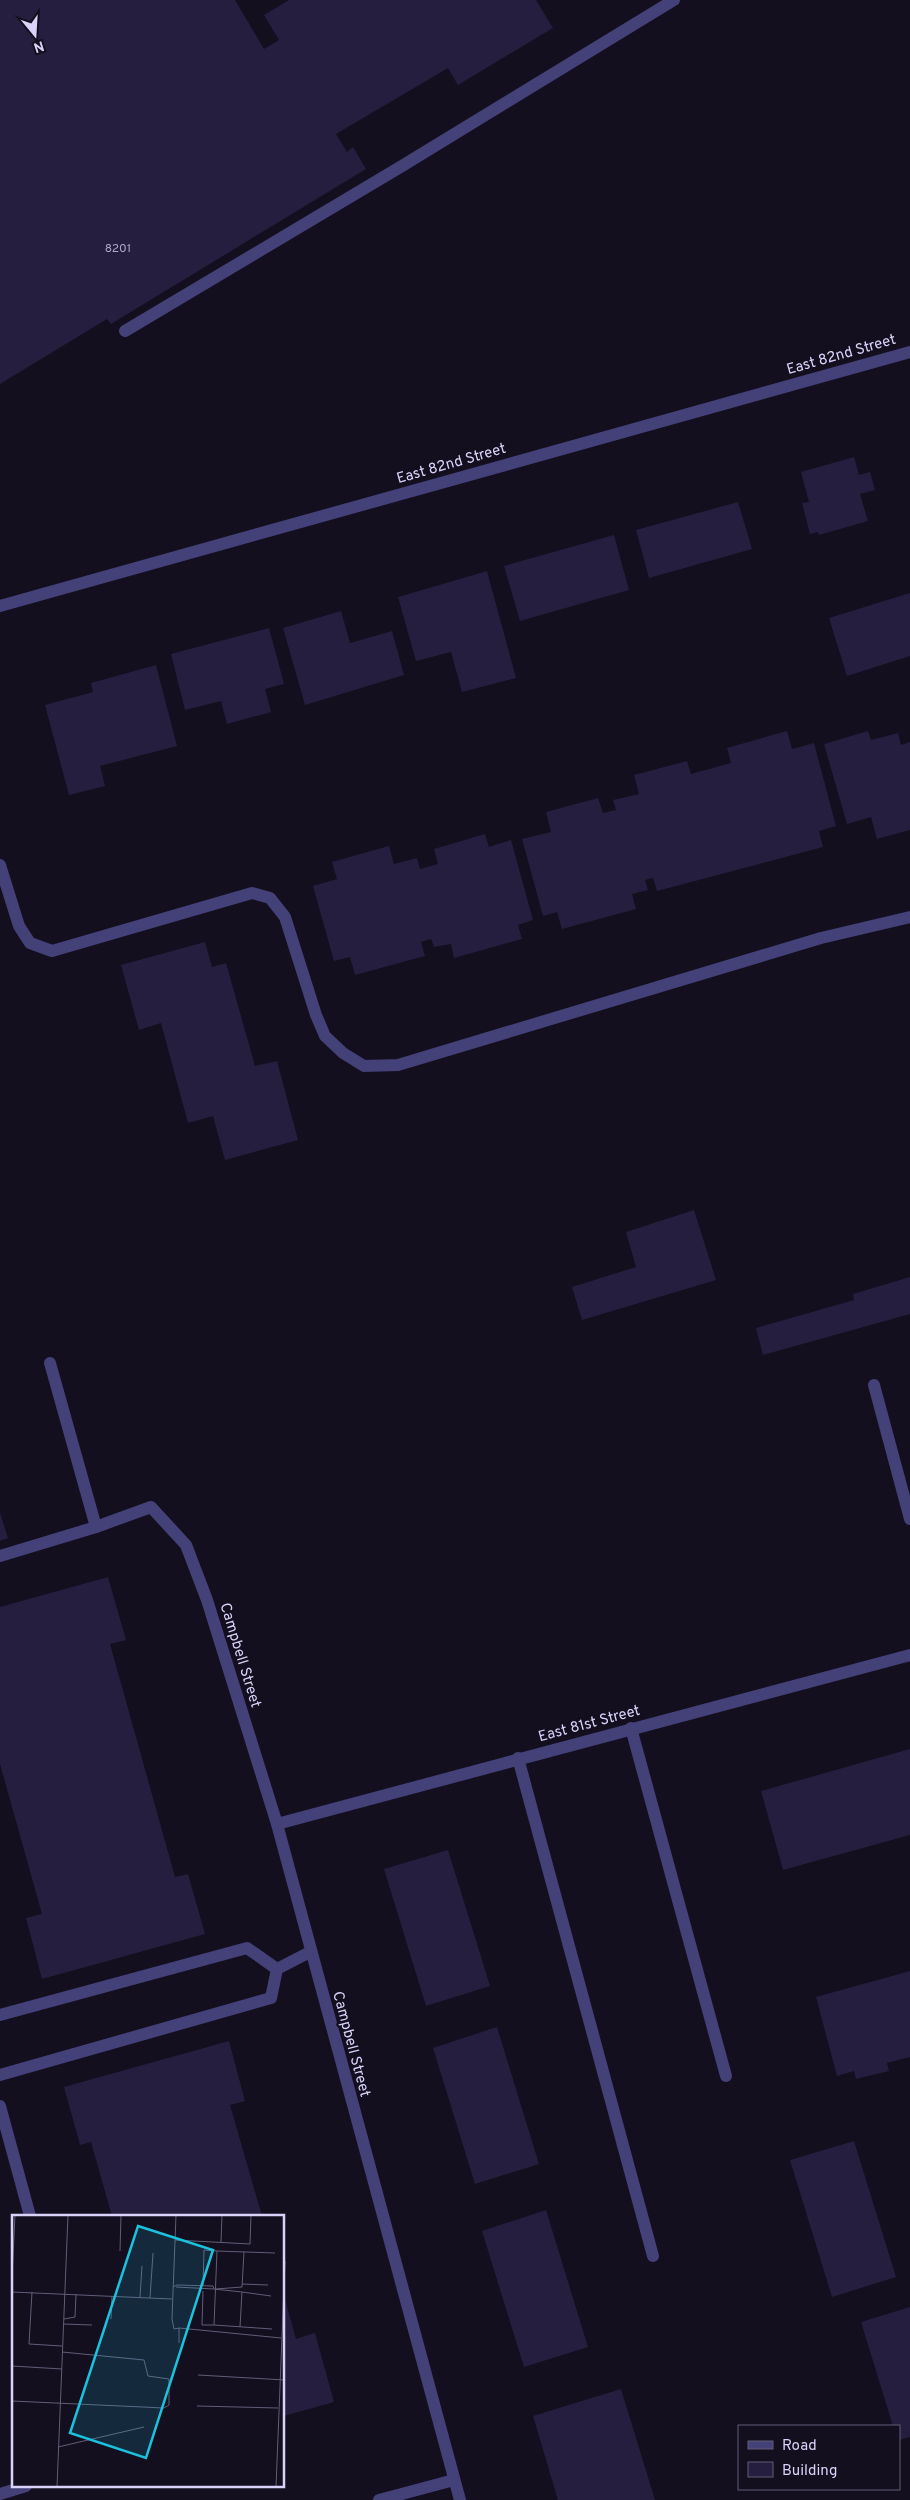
<svg xmlns="http://www.w3.org/2000/svg" width="910" height="2500" viewBox="0 0 910 2500" font-family="Overpass,sans-serif">
<style>
.building{fill:#251e3e}
.lines{fill:none;stroke-linecap:round;stroke-linejoin:round}
.minor{stroke:#444078;stroke-width:12}
.labels{text-anchor:middle;stroke-width:4.5;stroke-linejoin:round;paint-order:stroke}
.number-label{font-size:12px;fill:#aca6cb}
.street-label{font-size:15px;fill:#d9d3fa;stroke:#130f1f}
.inset-road{fill:none;stroke:#625d77;stroke-width:1}
.view{fill:#1bc2dd;fill-opacity:0.15;stroke:#1bc2dd;stroke-width:2.5}
.inset-edge{fill:none;stroke:#d9d3fa;stroke-width:2.5}
</style>
<rect width="100%" height="100%" fill="#130f1f"/>
<!-- building -->
<g class="building">
<polygon points="0,0 235,0 264,49 279,40 264,15 289,0 536,0 553,28 458,85 448,68 336,134 347,152 353,147 366,169 111,324 107,319 0,384"/>
<polygon points="854,457 859,475 870,472 875,490 860,494 868,521 819,535 818,532 810,534 802,503 809,502 801,472"/>
<polygon points="738,502 752,549 649,578 636,530"/>
<polygon points="614,535 629,590 520,621 504,566"/>
<polygon points="487,571 516,678 462,692 451,652 416,661 398,597"/>
<polygon points="910,593 910,656 847,676 829,618"/>
<polygon points="341,611 350,643 392,631 404,675 305,705 283,628"/>
<polygon points="269,628 284,684 265,689 271,712 227,724 221,701 185,710 171,654"/>
<polygon points="156,665 177,746 100,766 105,786 69,795 45,705 93,692 91,683"/>
<polygon points="787,731 792,749 814,743 836,826 819,831 823,847 657,891 653,878 645,880 648,890 632,894 636,909 562,929 557,912 543,916 522,839 551,832 546,812 598,798 603,813 616,810 613,800 639,794 634,775 687,761 691,774 731,763 727,748"/>
<polygon points="868,731 871,740 898,733 901,745 910,742 910,830 877,839 871,817 847,824 824,744"/>
<polygon points="485,834 489,847 511,840 533,920 518,925 522,939 454,958 451,944 434,947 431,939 421,942 425,956 355,975 350,957 334,961 313,886 337,879 332,862 389,846 394,864 417,858 420,869 438,864 434,849"/>
<polygon points="205,942 212,967 226,963 255,1066 277,1061 298,1140 225,1160 213,1116 188,1123 161,1023 139,1030 121,965"/>
<polygon points="694,1210 716,1280 582,1320 572,1287 636,1267 626,1232"/>
<polygon points="910,1277 910,1314 763,1355 756,1328 854,1300 853,1294"/>
<polygon points="0,1513 8,1538 0,1541"/>
<polygon points="108,1577 126,1640 110,1644 175,1877 188,1874 205,1934 42,1979 26,1918 42,1914 0,1764 0,1607"/>
<polygon points="910,1749 910,1835 783,1870 761,1791"/>
<polygon points="448,1850 490,1986 426,2006 384,1869"/>
<polygon points="910,1971 910,2057 887,2063 889,2071 856,2079 854,2071 837,2076 816,1997"/>
<polygon points="497,2027 539,2164 475,2184 433,2048"/>
<polygon points="229,2041 245,2101 230,2105 262,2216 112,2216 91,2142 80,2145 64,2087"/>
<polygon points="854,2141 896,2277 832,2297 790,2160"/>
<polygon points="546,2210 588,2347 524,2367 482,2231"/>
<polygon points="284,2296 296,2339 315,2333 334,2402 284,2416"/>
<polygon points="910,2307 910,2437 899,2440 899,2426 893,2426 861,2322"/>
<polygon points="621,2389 655,2500 558,2500 533,2416"/>
</g>
<g class="lines">
<!-- minor -->
<g class="minor">
<polyline points="125,331 402,166 674,0"/>
<polyline points="0,606 910,352"/>
<polyline points="0,865 19,926 30,943 52,951 252,893 270,898 285,917 316,1015 325,1036 343,1053 364,1066 398,1065 821,938 910,917"/>
<polyline points="874,1385 910,1519"/>
<polyline points="96,1527 151,1507 186,1545 207,1600 277,1824 460,2500"/>
<polyline points="0,1556 96,1527 50,1363"/>
<polyline points="631,1728 726,2076"/>
<polyline points="518,1758 653,2256"/>
<polyline points="277,1824 910,1655"/>
<polyline points="277,1969 310,1952"/>
<polyline points="0,2015 247,1948 277,1969"/>
<polyline points="0,2075 271,1998 277,1969"/>
<polyline points="0,2106 30,2216"/>
<polyline points="0,2494 26,2486"/>
<polyline points="379,2500 454,2480"/>
</g>
</g>
<g class="labels">
<!-- number labels -->
<g class="number-label">
<text x="118" y="252">8201</text>
</g>
<!-- street labels -->
<g class="street-label">
<text transform="translate(841 354) rotate(-16)" y="5">East 82nd Street</text>
<text transform="translate(451 463) rotate(-16)" y="5">East 82nd Street</text>
<text transform="translate(241 1655) rotate(73)" y="5">Campbell Street</text>
<text transform="translate(589 1723) rotate(-15)" y="5">East 81st Street</text>
<text transform="translate(352 2044) rotate(75)" y="5">Campbell Street</text>
</g>
</g>
<!-- overview -->
<g transform="translate(12 2215)">
<rect width="272" height="272" fill="#130f1f"/>
<path class="inset-road" d="M164 0 160 104 162 114 167 113M163 25 238 29 239 0M209 27 210 0M108 36 109 0M0 61 3 0M230 69 256 70M191 71 192 35 205 36M161 72 165 70 201 71 202 74 164 72M202 74 230 77 228 112M204 74 230 72 232 37M191 76 190 110H202L205 36 263 38M0 77 160 84M20 77 17 129 50 131M230 77 259 81M128 82 130 51M138 83 141 38M52 104 63 102 64 79M99 104 100 81M51 109 80 110M202 110 260 114M167 128V113L269 123M0 151 50 154M186 160 273 165M0 186 152 193 157 190V164L136 161 132 145 50 137M185 191 266 193M46 232 132 212M45 272 56 0M264 272 273 46"/>
<path class="view" d="M126 11 201 35 134 243 58 218Z"/>
<rect width="272" height="272" class="inset-edge"/>
</g>
<!-- legend -->
<rect x="738" y="2425" width="162" height="65" fill="#130f1f" stroke="#625d77"/>
<rect x="748" y="2441" width="25" height="8" fill="#444078" stroke="#625d77"/>
<text x="782" y="2450" font-size="15" fill="#d9d3fa">Road</text>
<rect x="748" y="2462" width="25" height="15" fill="#251e3e" stroke="#625d77"/>
<text x="782" y="2475" font-size="15" fill="#d9d3fa">Building</text>
<!-- north arrow -->
<g transform="translate(35 35) rotate(162)" stroke="#130f1f" stroke-width="4" paint-order="stroke">
<path d="M0-4L9 19L0 12L-9 19Z" fill="#d9d3fa"/>
<text y="-8" font-size="14" font-weight="bold" text-anchor="middle" fill="#d9d3fa">N</text>
</g>
</svg>
